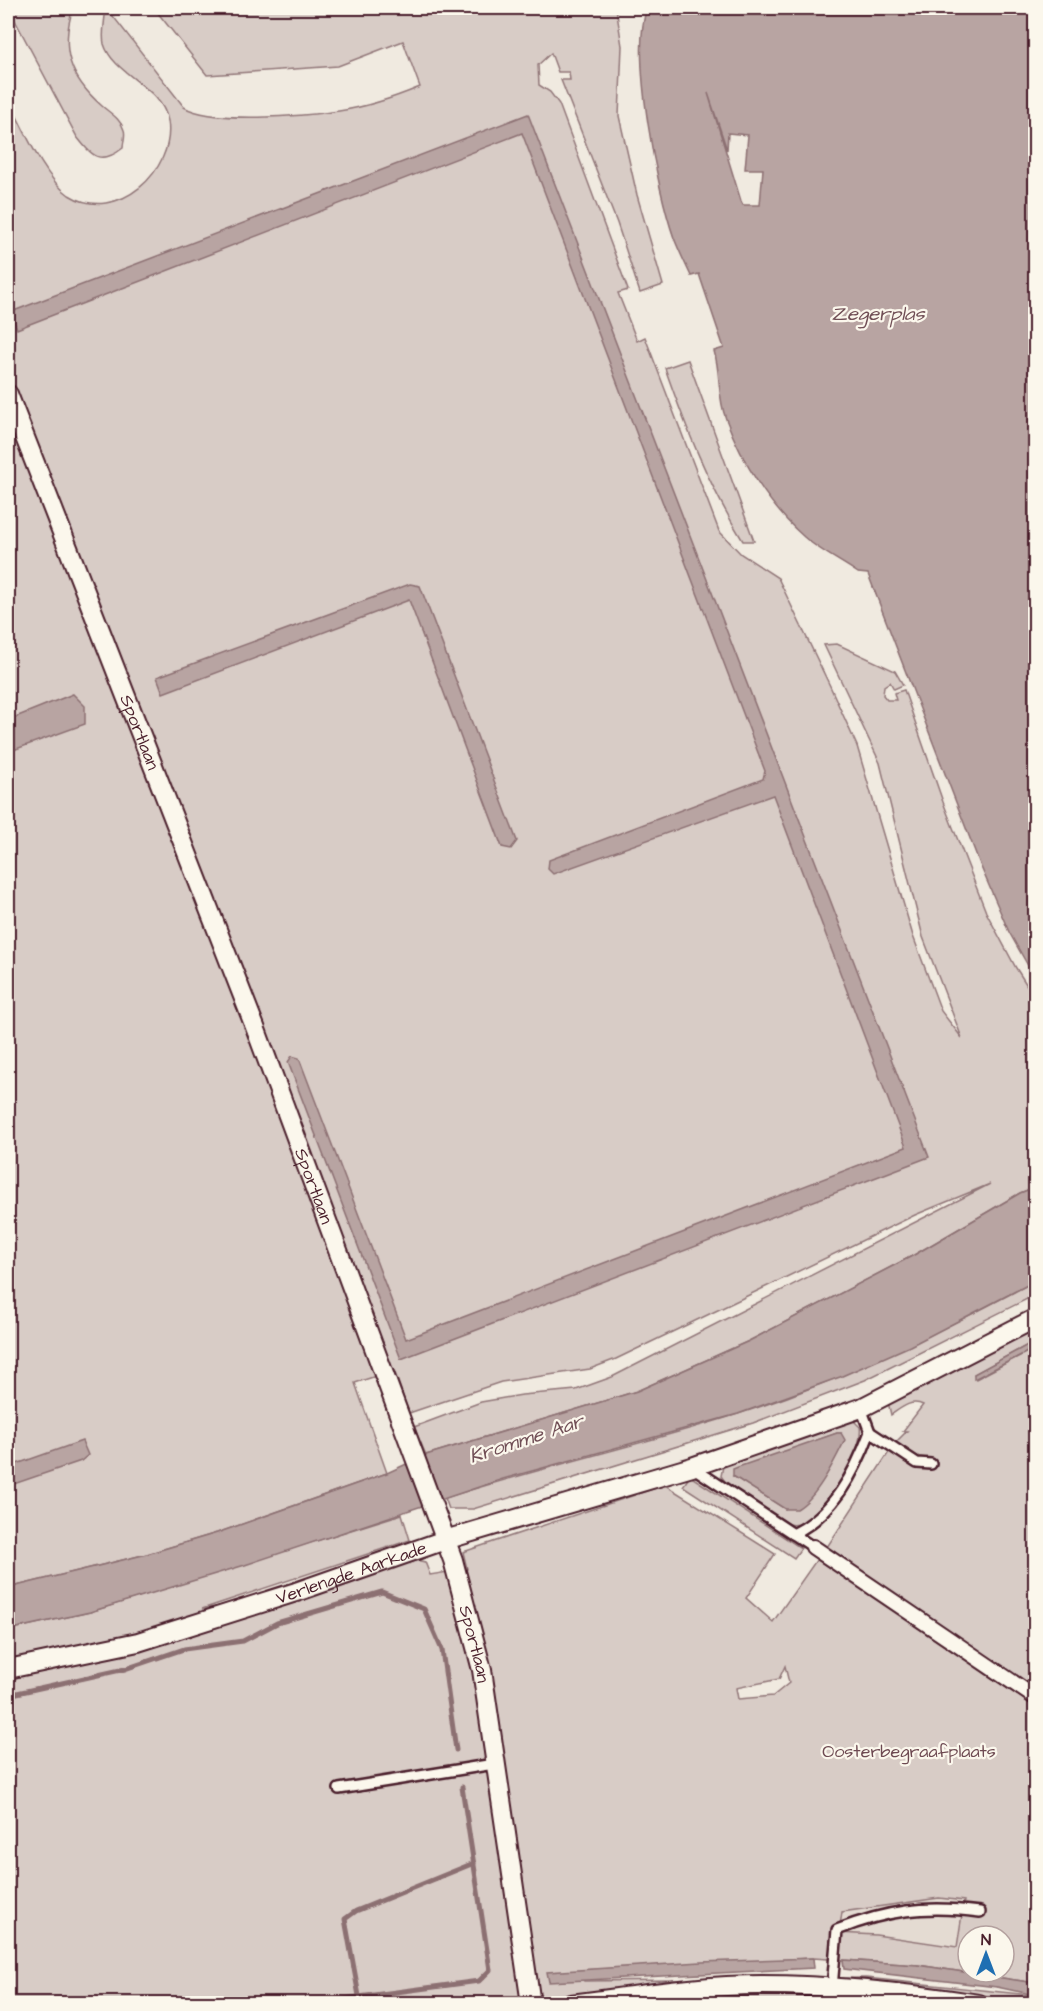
<svg xmlns="http://www.w3.org/2000/svg" width="1043" height="2011" viewBox="0 0 1043 2011" font-family="'Architects Daughter',sans-serif">
<style>
.built{fill:#e4dbd2}
.green{fill:#d8ccc6;stroke:#917678;stroke-width:1.5;fill-rule:evenodd}
.water{fill:#b8a4a2;stroke:#8c6f72;stroke-width:1.5;fill-rule:evenodd}
.lines{fill:none;stroke-linecap:round;stroke-linejoin:round}
.stream{stroke:#8c6f72;stroke-width:5}
.service-casing{stroke:#4a1f2b;stroke-width:14}
.pedestrian-casing{stroke:#4a1f2b;stroke-width:18}
.minor-casing{stroke:#4a1f2b;stroke-width:22}
.service{stroke:#fbf7ec;stroke-width:9}
.pedestrian{stroke:#fbf7ec;stroke-width:14}
.minor{stroke:#fbf7ec;stroke-width:18}
.labels{text-anchor:middle;stroke-width:4.5;stroke-linejoin:round;paint-order:stroke}
.street-label{font-size:18px;fill:#4a1f2b;stroke:#fbf7ec}
.park-label{font-size:18px;fill:#6e4a52;stroke:#fbf7ec}
.water-label{font-size:20px;font-style:italic;fill:#704e55;stroke:#fbf7ec}
</style>
<rect width="100%" height="100%" fill="#f0eae0"/>
<filter id="ink" filterUnits="userSpaceOnUse"><feTurbulence type="fractalNoise" baseFrequency=".0167" numOctaves="2"/><feDisplacementMap in="SourceGraphic" scale="12" xChannelSelector="R" yChannelSelector="G"/><feConvolveMatrix kernelMatrix="1 2 1 2 8 2 1 2 1" color-interpolation-filters="sRGB"/></filter>
<g filter="url(#ink)">
<!-- built -->
<polygon class="built" points="939,1898 964,1901 957,1947 876,1935 839,1934 841,1912"/>
<!-- green -->
<g class="green">
<path d="M13 8H73C60 49 69 77 102 106 110 113 121 119 124 130 126 135 123 142 123 148 100 166 92 156 77 137L9 9Z"/>
<path d="M154 8H616L622 46 619 116 637 195 663 285 640 293 617 223 561 80H570L569 72H558L551 53 538 65 539 85 550 92 559 104 628 290 618 293 637 341 645 337 719 531 741 554 778 578 830 686 857 746 913 936 941 1011 962 1038 923 937 880 763 824 645 837 644 895 671 903 685 894 689 890 682 884 686 883 695 887 700H896L894 693 904 690 943 802 986 912 1016 968 1035 998V1187L1020 1193 914 1255 749 1341 637 1391 426 1455 414 1427 481 1402 522 1395 576 1390 612 1377 990 1184 915 1215 616 1359 590 1369 501 1382 409 1413 394 1370 355 1383 387 1473 217 1533 147 1554 8 1588V99C23 127 43 177 69 195 117 225 176 170 168 121 162 86 114 76 104 44 102 35 104 25 105 16L108 14 113 16 184 107C212 124 305 116 339 111 365 107 396 97 420 87L403 41 338 66 207 75Z"/>
<path d="M688 360 754 541H743C709 486 686 428 665 368Z"/>
<path d="M1035 1281V1295L865 1380 753 1423 473 1509H449L445 1498C542 1467 641 1445 738 1414 842 1381 939 1332 1035 1281Z"/>
<path d="M1035 1327V1341L974 1374 976 1379 1035 1348V1689L827 1547 895 1443 907 1431H903L923 1405C911 1399 901 1408 891 1415L888 1402Z"/>
<path d="M853 1420 860 1427C865 1451 816 1534 789 1524L727 1484 721 1476 723 1466ZM837 1433H841L785 1509 733 1476 788 1451Z"/>
<polygon points="690,1476 801,1548 794,1558 683,1486"/>
<path d="M665 1485 775 1554 746 1598 773 1622 817 1559 1035 1707V1983L918 1965 813 1958 582 1970 584 1981 866 1978 1030 1995 1035 1997V2003H8V1630L90 1612 402 1514 410 1540 202 1609 309 1593 411 1559 425 1562 430 1575 467 1569 463 1552ZM785 1666 789 1683 773 1696 738 1699 736 1688 779 1679ZM939 1898 964 1901 957 1947 876 1935 839 1933 842 1912ZM968 1936H1004V1972H968Z"/>
</g>
<!-- water -->
<g class="water">
<path d="M647 8H1035V978L1009 932 981 867 868 574 858 573C841 561 820 551 804 537 770 507 742 462 726 419 717 397 721 373 714 351L724 348 699 274 691 276C685 263 679 251 674 238 657 190 630 54 647 8ZM708 93 727 150 728 133 748 135 745 169H763L760 205H743L741 201Z"/>
<polygon points="528,114 929,1157 401,1359 288,1062 292,1056 299,1058 406,1339 906,1147 773,795 553,874 548,869 549,860 763,779 765,771 522,133 17,329 11,312"/>
<polygon points="410,584 420,586 517,841 511,849 502,847 409,600 163,693 157,677"/>
<polygon points="73,694 85,706 85,724 8,752 8,720"/>
<polygon points="1035,1187 1035,1281 910,1346 840,1377 738,1414 503,1479 245,1565 90,1612 8,1630 8,1588 147,1554 217,1533 387,1473 426,1455 637,1391 749,1341 914,1255 1020,1193"/>
<polygon points="1035,1341 1035,1348 974,1379 974,1374"/>
<path d="M837 1433H841L845 1440C835 1460 817 1498 797 1509H785L733 1476V1469L738 1467Z"/>
<polygon points="82,1441 88,1455 81,1461 8,1486 8,1467"/>
<polygon points="813,1958 814,1968 549,1982 547,1972 701,1962"/>
<polygon points="843,1960 918,1965 1035,1983 1035,1995 997,1987 844,1969"/>
</g>
<g class="lines">
<!-- stream -->
<g class="stream">
<polyline points="8,1695 125,1669 184,1649 243,1641 277,1623 382,1592 424,1609 442,1650 456,1750"/>
<polyline points="359,1996 345,1919 356,1911 474,1863"/>
<polyline points="306,2004 479,1981 490,1970 462,1787"/>
</g>
<!-- service casing -->
<g class="service-casing">
<g id="service">
<polyline points="870,1432 917,1463 931,1464"/>
<polyline points="692,1467 813,1547"/>
<path d="M793 1534C833 1515 855 1472 870 1432L861 1408"/>
<polyline points="339,1789 494,1764"/>
<path d="M832 1988 837 1930C887 1910 925 1905 980 1912"/>
</g>
</g>
<!-- pedestrian casing -->
<g class="pedestrian-casing">
<polyline id="pedestrian" points="813,1547 1036,1698"/>
</g>
<!-- minor casing -->
<g class="minor-casing">
<g id="minor">
<path id="s1" d="M8 394 255 1027 453 1560 482 1670 531 2004"/>
<path id="s2" d="M8 1669 138 1642 296 1592 445 1540 692 1467 861 1408 1036 1318"/>
<path d="M571 2004C635 1996 697 1985 762 1985 834 1985 908 1993 979 2004"/>
</g>
</g>
<!-- service -->
<use href="#service" class="service"/>
<!-- pedestrian -->
<use href="#pedestrian" class="pedestrian"/>
<!-- minor -->
<use href="#minor" class="minor"/>
</g>
</g>
<g class="labels">
<!-- street labels -->
<g class="street-label">
<text dy="6" stroke="none"><textPath href="#s1" startOffset="363">Sportlaan</textPath></text>
<text dy="6" stroke="none"><textPath href="#s1" startOffset="849">Sportlaan</textPath></text>
<text dy="6" stroke="none"><textPath href="#s2" startOffset="357">Verlengde Aarkade</textPath></text>
<text dy="6" stroke="none"><textPath href="#s1" startOffset="1335">Sportlaan</textPath></text>
</g>
<!-- park labels -->
<g class="park-label">
<text x="909" y="1757">Oosterbegraafplaats</text>
</g>
<!-- water labels -->
<g class="water-label">
<text x="878" y="320">Zegerplas</text>
<text transform="translate(526 1438) rotate(-18)" y="7">Kromme Aar</text>
</g>
</g>
<!-- margin -->
<rect width="1043" height="2011" fill="none" stroke="#fbf7ec" stroke-width="30"/>
<rect x="15" y="15" width="1013" height="1981" fill="none" stroke="#4a1f2b" stroke-width="2" filter="url(#ink)"/>
<!-- north arrow -->
<g transform="translate(986 1954)"><circle r="28" fill="#fbf7ec" stroke="#b4a19f" stroke-width="1.5"/>
<path d="M0-4.5L10 22L0 15L-10 22Z" fill="#1f6fb2"/>
<text y="-9" font-size="16" font-weight="bold" text-anchor="middle" fill="#4a1f2b">N</text>
</g>
</svg>
